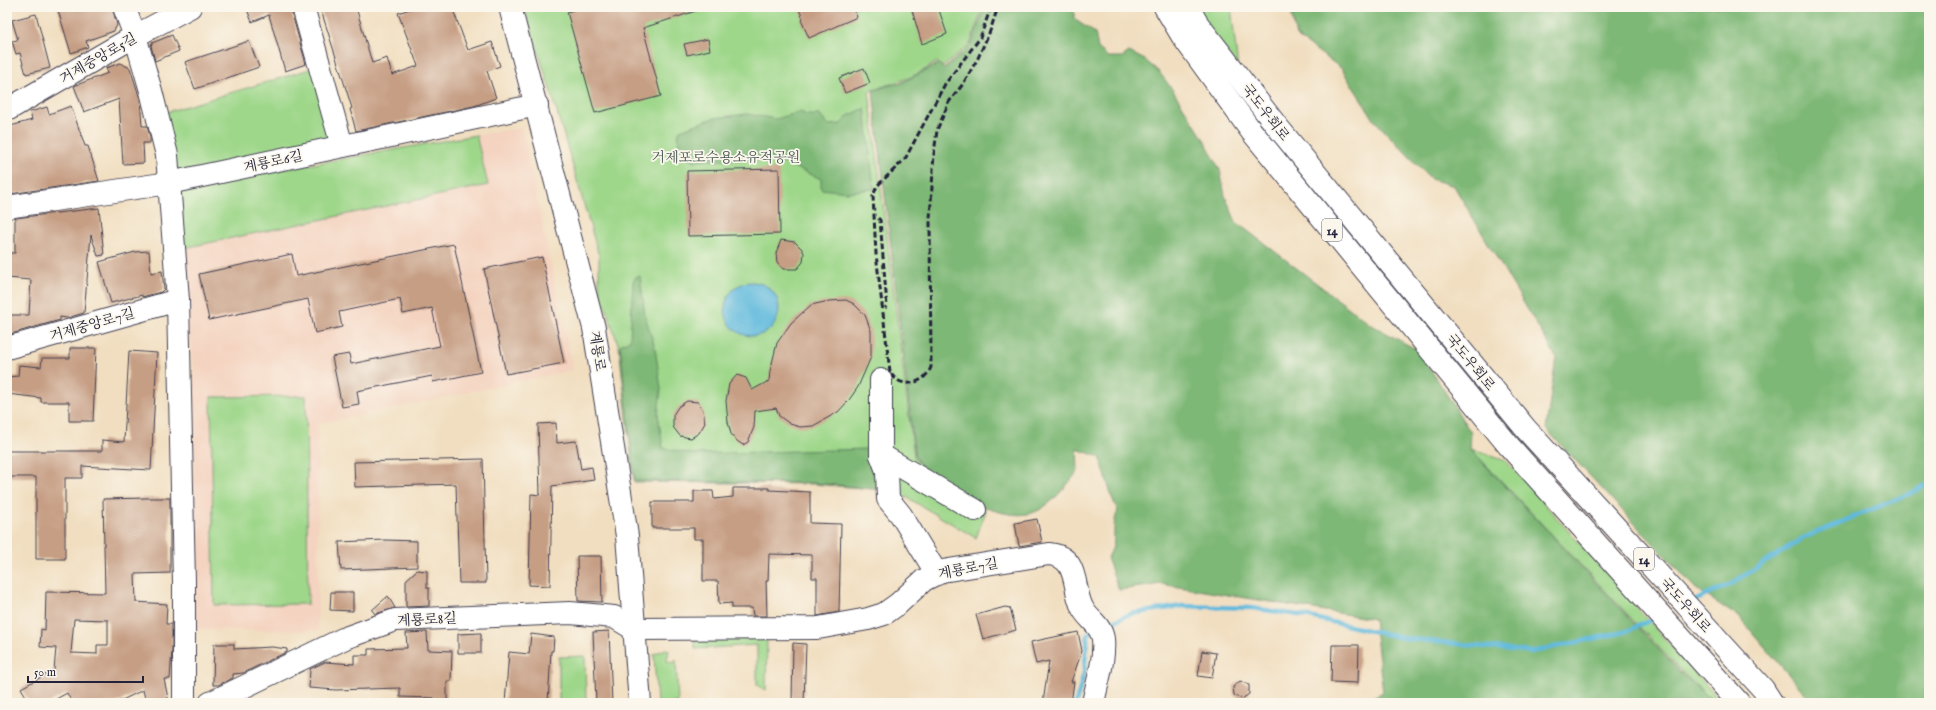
<svg xmlns="http://www.w3.org/2000/svg" width="1936" height="710" viewBox="0 0 1936 710" font-family="'IM FELL English','Noto Serif KR',serif">
<style>
.built{fill:#f4d3c0}
.green{fill:#9ed78a;stroke:#607c62}
.forest{fill:#7eb876;stroke:#506d58}
.water{fill:#5fb9dd;stroke:#406e8c}
.lines{fill:none;stroke-linecap:round;stroke-linejoin:round}
.stream{stroke:#5fb9dd;stroke-width:4.5}
.building{fill:#c69e84;fill-rule:evenodd}
.minor-casing{stroke:#413e4f;stroke-width:24}
.highway-casing{stroke:#413e4f;stroke-width:24}
.minor{stroke:#fff;stroke-width:22}
.highway{stroke:#fff;stroke-width:22}
.rail{stroke:#22223b;stroke-width:3;stroke-dasharray:6 3;stroke-linecap:butt}
.labels{text-anchor:middle;stroke-width:3.5;stroke-linejoin:round;paint-order:stroke}
.shield{fill:#fbf7ec;stroke:#636270;stroke-width:1}
.shield-label{font-size:13px;font-weight:bold;fill:#22223b}
.street-label{font-size:14px;fill:#22223b;stroke:#fbf7ec}
.park-label{font-size:14px;fill:#475853;stroke:#fbf7ec}
</style>
<rect width="100%" height="100%" fill="#fbf7ec"/>
<filter id="ink" filterUnits="userSpaceOnUse"><feTurbulence type="fractalNoise" baseFrequency=".025" numOctaves="2"/><feDisplacementMap in="SourceGraphic" scale="8" xChannelSelector="R" yChannelSelector="G"/><feConvolveMatrix kernelMatrix="1 2 1 2 8 2 1 2 1" color-interpolation-filters="sRGB"/></filter>
<filter id="wash" filterUnits="userSpaceOnUse"><feTurbulence type="fractalNoise" baseFrequency=".012" numOctaves="4" result="noise"/><feDisplacementMap in="SourceGraphic" scale="16" xChannelSelector="R" yChannelSelector="G"/><feGaussianBlur stdDeviation="0.9" result="paint"/><feColorMatrix in="noise" values="0 0 0 0 0 0 0 0 0 0 0 0 0 0 0 0 0 1.4 0 .05"/><feComposite in="paint" operator="in"/></filter>
<g filter="url(#wash)">
<rect width="100%" height="100%" fill="#f1dec0"/>
<!-- built -->
<polygon class="built" points="522,128 573,370 318,424 318,631 195,629 194,366 174,250 487,185 476,135"/>
<!-- green -->
<g class="green">
<path d="M524 7H983L970 44 943 67 937 62C926 69 915 76 903 80 892 84 880 87 869 91L914 457 926 474 965 500 986 511 976 538 896 491 813 484 634 482 619 347 599 287V256L555 105Z"/>
<polygon points="1195,7 1231,7 1238,68"/>
<polygon points="320,66 342,146 169,183 157,115"/>
<polygon points="476,135 488,185 174,250 178,188"/>
<polygon points="306,396 308,604 214,605 211,397"/>
<polygon points="1471,449 1506,461 1722,703 1715,703 1684,674"/>
<polygon points="767,638 766,691 757,685 757,645 695,649 695,640 693,639"/>
<polygon points="666,649 669,650 667,661 673,663 676,660 678,703 657,703 654,654"/>
<polygon points="585,656 586,703 559,703 559,657"/>
</g>
<!-- forest -->
<g class="forest">
<path d="M985 7H1074V19L1095 33 1098 48 1108 57H1122L1129 52 1145 60 1159 72 1172 89 1205 141 1220 170 1225 196 1236 222 1370 324 1419 351 1471 433 1470 449 1683 675 1715 703H1361L1383 692 1374 619 1161 584 1119 590 1107 558C1120 541 1109 530 1118 511L1112 498 1100 457 1077 449 1078 471C1067 485 1055 501 1039 510 1010 527 951 494 928 474 923 470 919 462 915 457L873 91 886 86 901 83 938 64 944 69 971 45Z"/>
<polygon points="1290,7 1929,7 1929,703 1813,703 1740,618 1695,588 1546,429 1556,357 1454,186 1431,179 1375,121 1341,68 1296,36"/>
<path d="M865 108 874 189 848 192 821 189V179L774 158 691 161C681 154 675 141 680 130L714 118 747 114 776 119 800 112 807 115H820L827 125 841 124 848 116Z"/>
<polygon points="640,276 645,316 655,348 661,389 658,414 663,448 693,454 869,449 871,468 878,489 814,483 635,481 620,345 630,340 633,281 636,277"/>
</g>
<!-- water -->
<circle class="water" cx="752" cy="309" r="27"/>
<g class="lines">
<!-- stream -->
<g class="stream">
<polyline points="1692,602 1731,584 1803,538 1909,494 1929,483"/>
<polyline points="1103,626 1130,614 1182,606 1252,608 1305,616 1403,638 1531,652 1624,632 1656,618"/>
<polyline points="1076,703 1084,673 1088,634 1093,631"/>
</g>
</g>
<g id="blocks">
<!-- building -->
<g class="building">
<polygon points="57,7 112,7 117,25 114,31 86,41 88,47 71,53"/>
<polygon points="246,7 290,7 306,64 285,71 269,15 252,22"/>
<polygon points="320,7 356,7 372,63 387,58 392,75 418,66 398,13 416,7 452,7 468,50 492,42 500,66 487,71 496,98 474,106 356,131 350,109 352,108"/>
<polygon points="584,7 699,7 699,10 643,28 661,96 595,113 567,12"/>
<polygon points="798,7 853,7 857,17 809,38 801,20 803,19"/>
<polygon points="911,7 938,7 947,34 922,44"/>
<polygon points="36,14 50,68 26,74 20,53 16,54 12,41 18,40 12,20"/>
<polygon points="172,35 179,51 155,61 151,46 152,43"/>
<polygon points="708,39 710,50 687,55 684,44"/>
<polygon points="249,41 259,67 195,89 185,62"/>
<polygon points="120,63 130,68 140,99 142,126 147,126 150,137 150,143 143,143 144,163 123,164 119,99 84,112 74,86 108,73 106,68"/>
<polygon points="864,68 870,83 845,93 839,78"/>
<polygon points="71,106 85,146 88,146 99,181 10,194 7,186 7,127 32,120 30,112 47,107 49,114"/>
<polygon points="779,169 780,234 688,236 687,171"/>
<polygon points="99,208 104,255 98,256 91,235 84,313 67,318 60,317 60,320 7,335 7,315 29,315 31,280 7,278 7,253 15,253 15,218"/>
<polygon points="781,240 795,242 802,249 804,253 803,262 797,269 783,269 777,262 776,253"/>
<polygon points="454,244 481,372 433,382 432,376 357,391 359,404 342,407 332,357 349,354 351,364 440,346 432,308 403,314 400,299 339,312 342,327 315,333 308,299 209,320 199,274 292,254 296,276"/>
<polygon points="149,251 151,273 162,271 164,289 161,292 142,297 142,295 111,303 99,262 135,252"/>
<polygon points="542,257 564,363 506,374 484,269"/>
<polygon points="846,300 854,304 865,315 871,331 871,357 858,387 849,400 838,412 813,426 800,427 790,424 779,416 776,408 755,411 754,427 748,442 743,445 737,441 731,434 728,422 726,401 729,384 737,375 746,378 752,390 769,381 770,371 777,343 791,323 811,305 829,301"/>
<polygon points="70,348 96,348 93,421 69,421 69,402 41,402 41,398 7,394 7,377 18,376 19,365 41,367 42,358 70,358"/>
<polygon points="129,351 157,353 151,470 82,466 82,478 65,478 65,559 36,559 36,477 7,477 7,451 102,451 102,440 124,442"/>
<polygon points="687,401 698,402 703,410 705,423 699,433 691,438 680,436 673,427 673,415 678,407"/>
<polygon points="556,423 557,443 576,441 581,469 592,467 594,480 552,486 550,586 529,585 531,494 540,495 538,424"/>
<polygon points="483,459 486,583 459,583 456,484 355,487 354,462"/>
<polygon points="733,488 769,488 769,490 810,492 810,523 841,524 839,612 817,616 817,578 812,578 812,555 769,554 768,581 766,581 767,616 753,616 752,608 732,608 732,603 719,604 718,581 703,581 703,539 694,539 694,528 652,528 652,502 694,502 694,491 713,491 714,499 733,497"/>
<path d="M147 498H170V573L135 574 136 602 167 604 166 624H172V649L170 679H164L169 703H146L143 690 116 703H72L67 693 49 703H30L21 688 54 670 56 648 40 647 41 629 45 630 46 592 105 593 103 499ZM74 619 108 620V645H97V654L71 653Z"/>
<polygon points="1037,519 1042,542 1019,546 1015,523"/>
<polygon points="385,540 417,541 417,567 341,570 339,542"/>
<polygon points="577,556 601,556 602,602 578,601"/>
<polygon points="417,570 427,571 427,588 429,588 429,606 406,607 406,580"/>
<polygon points="331,592 353,592 353,611 330,610"/>
<polygon points="388,596 395,608 375,614 372,610"/>
<polygon points="1005,607 1010,608 1016,630 983,639 976,615"/>
<polygon points="609,631 612,703 596,703 593,632"/>
<polygon points="427,632 428,650 452,651 451,681 447,681 447,703 434,703 434,698 400,697 400,688 336,690 309,688 310,669 325,662 354,664 354,655 368,655 368,649 407,648 406,633"/>
<polygon points="1078,632 1082,651 1071,682 1074,682 1071,703 1043,703 1049,661 1036,664 1031,642"/>
<polygon points="481,633 481,653 458,653 458,634"/>
<polygon points="531,634 554,637 553,651 551,651 548,703 505,703 509,652 529,654"/>
<polygon points="793,643 806,644 804,703 792,703"/>
<polygon points="214,644 234,644 234,649 272,647 287,649 287,652 243,673 233,674 233,678 218,685 213,685"/>
<polygon points="1332,645 1359,645 1358,683 1331,682"/>
<polygon points="1202,651 1216,653 1212,678 1198,676"/>
<polygon points="1240,681 1249,685 1249,694 1242,699 1234,695 1233,687"/>
</g>
</g>
</g>
<g filter="url(#ink)">
<use href="#blocks" fill-opacity="0" stroke="#413e4f" stroke-width="1"/>
<g class="lines">
<!-- minor casing -->
<g class="minor-casing">
<g id="minor">
<polyline points="124,7 135,36 151,91 167,155 178,300 184,582 184,703"/>
<polyline points="303,7 342,146"/>
<polyline points="510,7 594,328 627,536 640,703"/>
<polyline points="7,110 135,36 190,7"/>
<polyline points="7,207 169,183 537,105"/>
<polyline points="7,348 178,300"/>
<polyline points="881,380 881,455 887,471 888,499 901,515 937,574"/>
<polyline points="881,455 975,510"/>
<path d="M210 703 345 638 395 620 570 613 614 617 634 629 818 628 868 619 884 614 898 604 924 580 942 571 1049 554C1080 557 1072 588 1082 607 1087 619 1101 624 1103 639 1105 660 1097 683 1093 703"/>
</g>
</g>
<!-- highway casing -->
<g class="highway-casing">
<g id="highway">
<polyline points="1165,7 1183,37 1252,132 1509,446 1739,703"/>
<polyline points="1188,7 1197,23 1276,125 1526,429 1763,689 1772,703"/>
</g>
</g>
<!-- minor -->
<use href="#minor" class="minor"/>
<!-- highway -->
<use href="#highway" class="highway"/>
<!-- rail -->
<g class="rail">
<path d="M991 7 980 38 945 84 905 159 877 186 873 196 876 254 890 372C899 389 924 386 931 367L930 219 934 154 937 130 949 102 963 84 978 58 990 31 998 7"/>
<polyline points="878,218 880,220 887,306 885,308"/>
</g>
</g>
</g>
<g class="labels">
<!-- shield labels -->
<g class="shield">
<rect x="1322" y="219" width="20" height="22" rx="3"/>
<rect x="1634" y="548" width="20" height="22" rx="3"/>
</g>
<g class="shield-label">
<text x="1332" y="235">14</text>
<text x="1644" y="564">14</text>
</g>
<!-- street labels -->
<g class="street-label">
<text transform="translate(98 58) rotate(-30)" y="5">거제중앙로5길</text>
<text transform="translate(1266 112) rotate(52)" y="5">국도우회로</text>
<text transform="translate(273 161) rotate(-12)" y="5">계룡로6길</text>
<text transform="translate(92 324) rotate(-16)" y="5">거제중앙로7길</text>
<text transform="translate(598 351) rotate(81)" y="5">계룡로</text>
<text transform="translate(1471 362) rotate(51)" y="5">국도우회로</text>
<text transform="translate(968 568) rotate(-11)" y="5">계룡로7길</text>
<text transform="translate(1686 605) rotate(48)" y="5">국도우회로</text>
<text transform="translate(427 619) rotate(-3)" y="5">계룡로8길</text>
</g>
<!-- park labels -->
<g class="park-label">
<text x="726" y="162">거제포로수용소유적공원</text>
</g>
</g>
<!-- margin -->
<rect width="1936" height="710" fill="none" stroke="#fbf7ec" stroke-width="24"/>
<!-- scale -->
<path d="M28 676v6h115v-6" fill="none" stroke="#22223b" stroke-width="2"/>
<text x="34" y="676" font-size="12" fill="#22223b" stroke="#fbf7ec" stroke-width="3" paint-order="stroke">50 m</text>
</svg>
